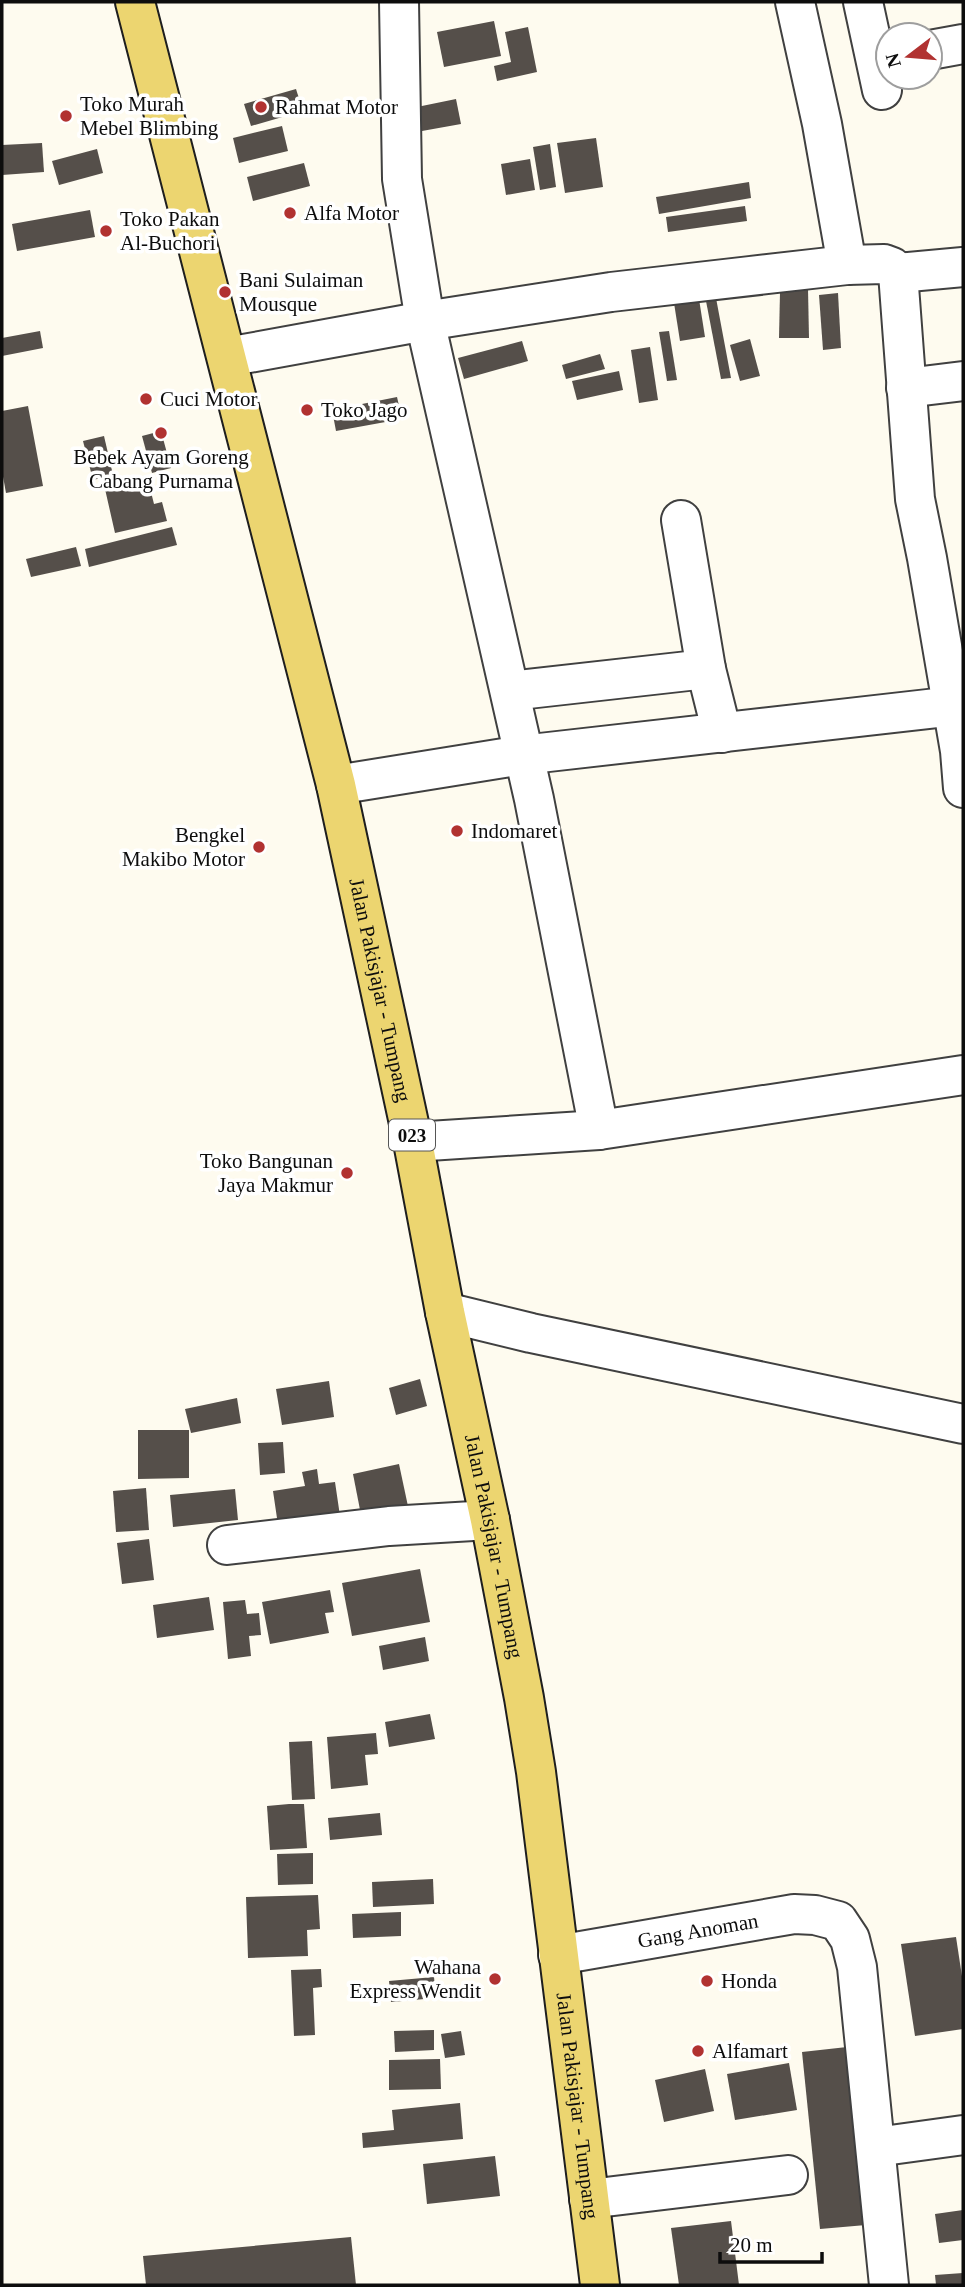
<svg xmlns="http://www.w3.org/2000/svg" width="965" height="2287" viewBox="0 0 965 2287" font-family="'Times New Roman',serif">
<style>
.building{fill:#554f4a}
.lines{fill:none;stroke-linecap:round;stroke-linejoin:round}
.minor-casing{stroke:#404040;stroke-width:42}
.major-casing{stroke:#1e1e1e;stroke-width:42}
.minor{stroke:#fff;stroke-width:38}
.major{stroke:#ecd570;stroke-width:38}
.poi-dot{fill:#b13231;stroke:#fff;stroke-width:2.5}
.labels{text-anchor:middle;stroke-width:7;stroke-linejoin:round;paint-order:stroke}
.shield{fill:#fff;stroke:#565656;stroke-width:2}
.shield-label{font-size:19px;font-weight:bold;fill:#0d0d0d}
.poi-label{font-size:21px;fill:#0d0d0d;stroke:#fff;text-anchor:start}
.street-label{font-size:21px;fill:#0d0d0d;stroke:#fff}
</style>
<rect width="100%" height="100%" fill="#fefbef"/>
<!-- building -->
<g class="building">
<polygon points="494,21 501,56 444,67 437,32"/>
<polygon points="528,27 537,72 497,81 494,66 511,62 505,32"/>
<polygon points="296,89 303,111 251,126 244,104"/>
<polygon points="456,99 461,124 422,131 417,107"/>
<polygon points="282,126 288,151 239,163 233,138"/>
<polygon points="596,138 603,187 565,193 557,143"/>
<polygon points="42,143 44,172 2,175 2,145"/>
<polygon points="550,144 556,187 540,190 533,147"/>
<polygon points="97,149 103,173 59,185 52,161"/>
<polygon points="530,159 535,190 506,195 501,164"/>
<polygon points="304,163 310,186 253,201 247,177"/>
<polygon points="749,182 751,198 659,214 656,197"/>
<polygon points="745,206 747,221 668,232 666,217"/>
<polygon points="90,210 95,237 17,251 12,224"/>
<polygon points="808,289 809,338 779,338 780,292"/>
<polygon points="838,293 841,348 823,350 819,295"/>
<polygon points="716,298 731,378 721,379 706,301"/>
<polygon points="699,299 705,337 680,341 674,303"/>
<polygon points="40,331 43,348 2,356 2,338"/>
<polygon points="669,331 677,380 667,381 659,332"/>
<polygon points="750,339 760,376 740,381 730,345"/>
<polygon points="522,341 528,361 464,379 458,358"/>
<polygon points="650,347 658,400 639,403 631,350"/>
<polygon points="600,354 605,369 566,379 562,365"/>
<polygon points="619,371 623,390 577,400 572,381"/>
<polygon points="397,397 402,419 336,431 332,410"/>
<polygon points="28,406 43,486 6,493 2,471 2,411"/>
<polygon points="161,431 171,468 152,473 142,436"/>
<polygon points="104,436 113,475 93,480 83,441"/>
<polygon points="148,480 154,504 162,502 167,521 115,533 105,489"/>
<polygon points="172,527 177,545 89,567 85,549"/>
<polygon points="76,547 81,566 31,577 26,559"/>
<polygon points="420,1379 427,1406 396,1415 389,1388"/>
<polygon points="329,1381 334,1417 282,1425 276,1389"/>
<polygon points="237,1398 241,1423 191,1433 185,1409"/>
<polygon points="138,1430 189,1430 189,1478 138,1479"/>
<polygon points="283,1442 285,1473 260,1475 258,1443"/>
<polygon points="399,1464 409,1511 362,1520 353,1474"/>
<polygon points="317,1469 319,1484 335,1482 340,1516 278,1525 273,1491 305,1486 302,1472"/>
<polygon points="146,1488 149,1530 116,1532 113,1491"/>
<polygon points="235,1489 238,1520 173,1527 170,1495"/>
<polygon points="149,1539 154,1580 122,1584 117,1543"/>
<polygon points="420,1569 430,1622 352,1636 342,1583"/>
<polygon points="330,1590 334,1612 325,1613 329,1633 270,1644 262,1602"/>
<polygon points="209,1597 214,1630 157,1638 153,1605"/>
<polygon points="245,1600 247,1614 259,1613 261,1635 249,1636 251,1656 228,1659 223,1602"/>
<polygon points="425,1637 429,1661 383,1670 379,1646"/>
<polygon points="430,1714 435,1739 389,1747 385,1722"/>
<polygon points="376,1733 378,1754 365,1755 368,1785 331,1789 327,1737"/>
<polygon points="312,1741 315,1799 292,1800 289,1742"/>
<polygon points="289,1804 304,1804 307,1848 270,1850 267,1806"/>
<polygon points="380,1813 382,1835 330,1840 328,1818"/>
<polygon points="313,1853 313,1884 278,1885 277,1854"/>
<polygon points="433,1879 434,1904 373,1907 372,1882"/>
<polygon points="318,1895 320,1929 307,1930 308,1956 248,1958 246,1897"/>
<polygon points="401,1912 401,1936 353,1938 352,1914"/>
<polygon points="956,1937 963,1983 963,2029 915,2036 901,1944"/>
<polygon points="321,1969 322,1987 313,1988 315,2035 294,2036 291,1970"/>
<polygon points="434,1977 436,1998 391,2002 389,1981"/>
<polygon points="434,2030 434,2050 395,2052 394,2031"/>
<polygon points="461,2031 465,2055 445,2058 441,2034"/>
<polygon points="847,2047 866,2225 820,2229 802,2052"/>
<polygon points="440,2059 441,2089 389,2090 389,2060"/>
<polygon points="789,2063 797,2110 735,2120 727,2074"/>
<polygon points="705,2069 714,2111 664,2122 655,2080"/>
<polygon points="460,2103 463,2139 363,2148 362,2133 394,2130 392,2110"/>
<polygon points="495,2156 500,2196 427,2204 423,2164"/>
<polygon points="963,2210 963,2240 939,2243 935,2214"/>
<polygon points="731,2221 739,2285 679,2285 671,2228"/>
<polygon points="351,2237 356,2285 146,2285 143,2256"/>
<polygon points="963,2273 963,2285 936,2285 935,2275"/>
</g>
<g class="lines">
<!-- minor casing -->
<g class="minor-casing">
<g id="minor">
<polyline points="399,2 402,179 425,321 534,799 599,1130"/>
<polyline points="795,2 822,124 847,265"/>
<polyline points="863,2 882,90"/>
<polyline points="930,50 963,44"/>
<polyline points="898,273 915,499 927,558 960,751 963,788"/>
<polyline points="227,357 425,321 611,292 847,265 884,264 892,267 898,273 963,267"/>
<polyline points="906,388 963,381"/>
<polyline points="681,520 706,669 722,733"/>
<polyline points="510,691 706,669"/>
<polyline points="336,785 522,755 963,705"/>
<polyline points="413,1142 599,1130 963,1075"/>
<polyline points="445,1312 531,1333 963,1424"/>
<polyline points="227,1545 389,1526 490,1520"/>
<path id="s1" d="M558 1955 794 1914 815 1915 838 1921 850 1939 857 1967 889 2285"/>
<polyline points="876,2147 963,2135"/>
<polyline points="589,2199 788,2175"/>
</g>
</g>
<!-- major casing -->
<g class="major-casing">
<g id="major">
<path id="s2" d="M135 2 336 785 413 1142 445 1312 490 1520 524 1698 536 1772 600 2285"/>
</g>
</g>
<!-- minor -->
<use href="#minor" class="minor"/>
<!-- major -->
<use href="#major" class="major"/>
</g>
<!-- markers -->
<g class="poi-dot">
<circle cx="261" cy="107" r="7"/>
<circle cx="66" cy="116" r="7"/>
<circle cx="290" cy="213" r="7"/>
<circle cx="106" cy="231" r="7"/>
<circle cx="225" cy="292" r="7"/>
<circle cx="146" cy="399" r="7"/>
<circle cx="307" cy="410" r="7"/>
<circle cx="161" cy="433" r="7"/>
<circle cx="457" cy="831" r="7"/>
<circle cx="259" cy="847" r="7"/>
<circle cx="347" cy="1173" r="7"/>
<circle cx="495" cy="1979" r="7"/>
<circle cx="707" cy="1981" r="7"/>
<circle cx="698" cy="2051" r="7"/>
</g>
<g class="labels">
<!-- shield labels -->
<rect class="shield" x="389" y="1119.5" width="46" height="31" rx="5"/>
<g class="shield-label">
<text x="412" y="1142">023</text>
</g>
<!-- poi labels -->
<g class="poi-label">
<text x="80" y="111">Toko Murah<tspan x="80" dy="24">Mebel Blimbing</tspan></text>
<text x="275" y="114">Rahmat Motor</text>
<text x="304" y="220">Alfa Motor</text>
<text x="120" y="226">Toko Pakan<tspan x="120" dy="24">Al-Buchori</tspan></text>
<text x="239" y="287">Bani Sulaiman<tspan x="239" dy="24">Mousque</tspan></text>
<text x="160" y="406">Cuci Motor</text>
<text x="321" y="417">Toko Jago</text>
<text x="161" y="464" text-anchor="middle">Bebek Ayam Goreng<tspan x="161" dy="24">Cabang Purnama</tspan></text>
<text x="471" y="838">Indomaret</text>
<text x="245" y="842" text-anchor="end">Bengkel<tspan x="245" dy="24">Makibo Motor</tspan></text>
<text x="333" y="1168" text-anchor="end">Toko Bangunan<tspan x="333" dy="24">Jaya Makmur</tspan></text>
<text x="481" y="1974" text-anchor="end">Wahana<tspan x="481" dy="24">Express Wendit</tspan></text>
<text x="721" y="1988">Honda</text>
<text x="712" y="2058">Alfamart</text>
</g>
<!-- street labels -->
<g class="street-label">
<text dy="7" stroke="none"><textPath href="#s2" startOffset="1018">Jalan Pakisjajar - Tumpang</textPath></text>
<text dy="7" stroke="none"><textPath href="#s2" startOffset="1586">Jalan Pakisjajar - Tumpang</textPath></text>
<text dy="7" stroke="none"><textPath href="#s1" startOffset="142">Gang Anoman</textPath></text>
<text dy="7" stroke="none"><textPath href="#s2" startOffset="2152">Jalan Pakisjajar - Tumpang</textPath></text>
</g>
</g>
<!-- border -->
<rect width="965" height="2287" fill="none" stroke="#0d0d0d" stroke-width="7"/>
<!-- north arrow -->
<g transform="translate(909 56) rotate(254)"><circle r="33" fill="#ffffff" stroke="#9e9e9e" stroke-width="2"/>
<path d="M0-5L12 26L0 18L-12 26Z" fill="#b13231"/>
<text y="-10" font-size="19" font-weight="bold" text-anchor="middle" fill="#0d0d0d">N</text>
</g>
<!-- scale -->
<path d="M720 2252v10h102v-10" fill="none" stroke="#0d0d0d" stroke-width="3.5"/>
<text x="730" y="2252" font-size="21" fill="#0d0d0d" stroke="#ffffff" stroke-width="5" paint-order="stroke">20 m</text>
</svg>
